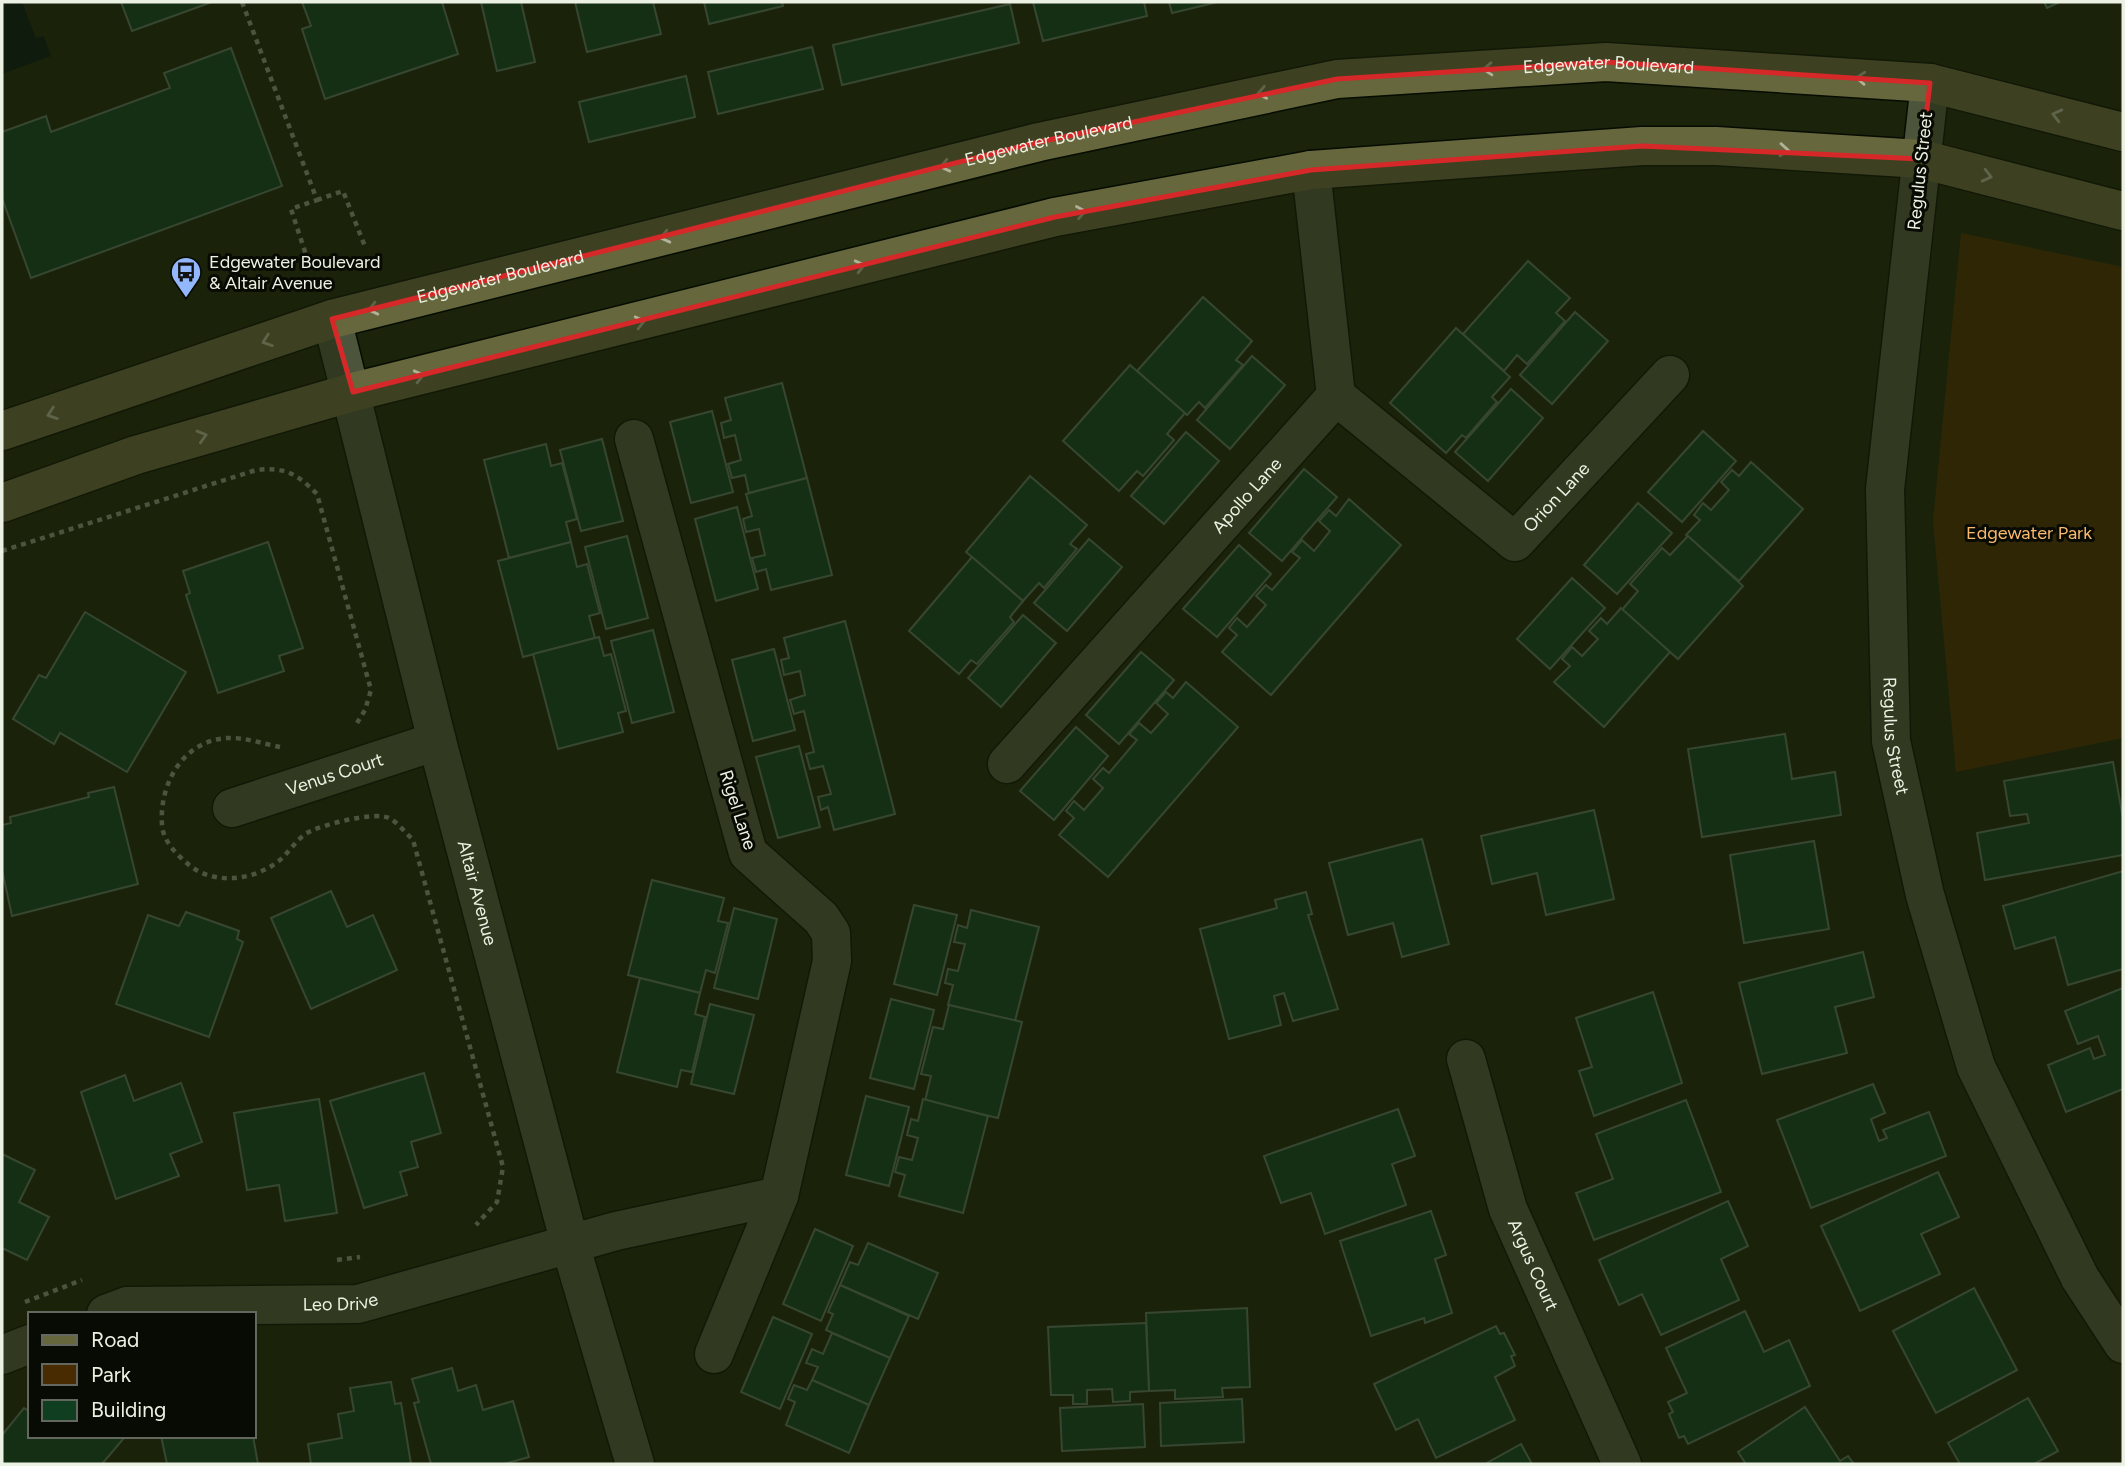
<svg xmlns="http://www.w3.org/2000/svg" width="2125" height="1466" viewBox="0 0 2125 1466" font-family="Figtree,sans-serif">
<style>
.green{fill:#482b00}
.water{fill:#00120e}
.building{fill:#0f3e21;stroke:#59725f;stroke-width:2}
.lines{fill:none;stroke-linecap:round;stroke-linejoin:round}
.street-casing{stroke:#060c00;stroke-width:41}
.secondary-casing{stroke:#060c00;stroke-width:41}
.path{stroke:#888f7c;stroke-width:4.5;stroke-dasharray:5 5;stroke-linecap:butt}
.street{stroke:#4c553c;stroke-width:38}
.secondary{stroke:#66673d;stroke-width:38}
.oneway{stroke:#b0b398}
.marked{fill:none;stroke:#d62828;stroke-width:5;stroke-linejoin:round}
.labels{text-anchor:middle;stroke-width:6;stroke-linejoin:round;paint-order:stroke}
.street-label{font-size:18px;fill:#ecf2e3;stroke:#080b03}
.poi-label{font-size:18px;fill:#ecf2e3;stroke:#080b03;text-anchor:start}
.park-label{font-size:18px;fill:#fbb96c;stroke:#080b03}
</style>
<rect width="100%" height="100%" fill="#1b230b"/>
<!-- green -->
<polygon class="green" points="1961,233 2123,267 2123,738 1956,772 1933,521"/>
<!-- water -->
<polygon class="water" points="2,2 22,2 36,38 44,36 51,56 2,74"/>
<!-- building -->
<g class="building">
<polygon points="121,2 212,2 132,31"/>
<polygon points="302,2 442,2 458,54 325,99 302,29 311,26"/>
<polygon points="481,2 521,2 535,62 497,71"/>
<polygon points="575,2 653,2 661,34 587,52"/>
<polygon points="704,2 782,2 783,6 709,24"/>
<polygon points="1033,2 1144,2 1147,16 1043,41"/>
<polygon points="1169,2 1218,2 1172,13"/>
<polygon points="2044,2 2060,2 2047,8"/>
<polygon points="1010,4 1019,43 842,85 833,45"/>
<polygon points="812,47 823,89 718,114 708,72"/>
<polygon points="231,48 282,186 31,278 2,198 2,132 46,116 51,132 170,88 164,73"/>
<polygon points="686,76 695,117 589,142 579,102"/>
<polygon points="1528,261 1570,298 1556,313 1565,321 1527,364 1517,355 1504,371 1463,334"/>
<polygon points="1203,297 1252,341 1236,360 1243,365 1205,408 1199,402 1187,415 1137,371"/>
<polygon points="1575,312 1608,341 1552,404 1520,375"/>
<polygon points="1456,328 1510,377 1492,397 1497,402 1466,438 1462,435 1446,453 1390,403"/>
<polygon points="1252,356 1285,385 1230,449 1197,420"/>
<polygon points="1130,365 1185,413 1167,434 1174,440 1143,476 1137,471 1119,491 1063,441"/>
<polygon points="782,383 807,478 749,493 745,475 732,478 728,464 741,460 735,435 724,438 721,423 731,420 725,398"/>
<polygon points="1511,389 1543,418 1488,481 1455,452"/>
<polygon points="712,411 733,492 691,503 670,422"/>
<polygon points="1703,431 1736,461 1682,522 1648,492"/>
<polygon points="1186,432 1219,461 1164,524 1131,496"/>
<polygon points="602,439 623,521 581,531 560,450"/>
<polygon points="546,444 551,466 562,463 577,519 566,522 571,542 509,558 484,460"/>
<polygon points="1751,462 1803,509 1739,581 1686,535 1700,520 1694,515 1703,503 1711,510 1729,490 1721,482 1732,470 1739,476"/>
<polygon points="1304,469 1337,497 1282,561 1249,533"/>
<polygon points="1030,476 1087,525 1070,544 1077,549 1044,588 1039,583 1023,601 966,552"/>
<polygon points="807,478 832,575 771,590 766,569 756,572 752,558 765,555 759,529 746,532 743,519 752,516 746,494"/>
<polygon points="1349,499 1401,545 1271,695 1222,652 1237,635 1229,628 1237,618 1247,627 1266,605 1256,596 1266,585 1272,590 1300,558 1292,552 1302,540 1314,551 1330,531 1319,521 1329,510 1336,516"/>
<polygon points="1638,503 1672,533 1617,594 1584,565"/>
<polygon points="737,507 758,589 716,601 695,519"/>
<polygon points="627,536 648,618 606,629 585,547"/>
<polygon points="1688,536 1743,586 1678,659 1622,610 1638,591 1630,584 1662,548 1670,555"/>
<polygon points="1089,539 1122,567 1067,631 1034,603"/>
<polygon points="268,542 303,648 279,656 284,671 218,693 186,595 190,593 183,571"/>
<polygon points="571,542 577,567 587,564 600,613 589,616 595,638 523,657 498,561"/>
<polygon points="1239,545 1271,574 1217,637 1183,609"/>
<polygon points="972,557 1023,601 1010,617 1014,622 977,664 971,660 959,674 909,631"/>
<polygon points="1572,578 1605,608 1550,669 1517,639"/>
<polygon points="1621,608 1670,652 1604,727 1554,682 1570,666 1562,659 1572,647 1582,656 1598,639 1589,631 1601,618 1607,624"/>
<polygon points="85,612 186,672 127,772 60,733 54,744 13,719 39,675 46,678"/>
<polygon points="1023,615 1056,643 1001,707 968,678"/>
<polygon points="845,621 895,814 834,830 828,807 821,810 818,797 831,794 823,766 810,769 806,754 814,752 804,711 794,714 790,700 805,695 800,671 784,675 781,660 789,658 784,638"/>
<polygon points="653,630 674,712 632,723 611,641"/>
<polygon points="599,637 604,656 611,654 626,711 618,713 623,732 558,749 533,654"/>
<polygon points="774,649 795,730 753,741 732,660"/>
<polygon points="1141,652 1174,680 1119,744 1086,715"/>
<polygon points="1186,682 1238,727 1108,877 1059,835 1074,818 1066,811 1074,801 1084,810 1103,788 1093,779 1103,768 1109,773 1137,740 1129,734 1139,723 1151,733 1168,714 1156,703 1166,692 1173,698"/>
<polygon points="1076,727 1108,756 1054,820 1020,791"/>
<polygon points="1785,734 1792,779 1835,772 1841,815 1702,837 1688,749"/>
<polygon points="799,746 820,827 778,838 756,757"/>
<polygon points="2113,762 2123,819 2123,855 1985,880 1977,833 2029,823 2027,814 2010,816 2004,781"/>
<polygon points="114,787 138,884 12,916 2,870 2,825 11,823 10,817 89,797 88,793"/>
<polygon points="1594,810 1614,899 1546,915 1537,873 1492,884 1481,836"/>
<polygon points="1422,839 1449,944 1402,957 1393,923 1348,935 1329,863"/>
<polygon points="1814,841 1829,929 1744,943 1730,855"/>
<polygon points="2123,871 2123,969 2068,985 2055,937 2015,949 2003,906"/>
<polygon points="652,880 724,898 718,921 728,923 715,973 706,970 700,993 628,975"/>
<polygon points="331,891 347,927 373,915 397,970 311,1009 271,918"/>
<polygon points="1306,892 1312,914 1308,915 1338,1009 1293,1021 1284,993 1274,996 1281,1025 1229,1039 1200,929 1277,908 1275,900"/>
<polygon points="914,905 957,915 937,995 894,984"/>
<polygon points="734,908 777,919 758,999 714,988"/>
<polygon points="971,910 1039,927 1015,1021 948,1005 953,985 945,983 948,969 958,971 965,944 954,942 958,925 967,928"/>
<polygon points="186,912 239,931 237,939 243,942 209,1037 116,1004 148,915 179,926"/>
<polygon points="1863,952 1874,997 1835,1007 1847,1053 1762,1074 1739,983"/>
<polygon points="640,978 700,993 695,1014 705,1017 692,1072 681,1070 677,1087 617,1072"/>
<polygon points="2123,988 2123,1089 2066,1112 2048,1065 2090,1048 2094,1059 2105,1055 2098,1036 2078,1044 2065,1011"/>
<polygon points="1653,992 1682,1083 1594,1116 1579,1071 1592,1067 1576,1018"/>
<polygon points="891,999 934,1010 914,1089 870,1078"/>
<polygon points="710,1004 754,1015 734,1094 691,1084"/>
<polygon points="949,1005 1022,1022 998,1118 925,1101 931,1076 921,1074 933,1027 943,1029"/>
<polygon points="424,1073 441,1133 411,1142 418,1167 400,1172 407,1195 364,1208 330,1101"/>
<polygon points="125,1075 134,1101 181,1083 202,1142 170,1154 179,1176 116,1199 81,1092"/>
<polygon points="1873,1084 1885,1113 1871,1119 1879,1141 1887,1138 1883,1130 1929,1112 1946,1156 1811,1208 1777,1120"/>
<polygon points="866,1096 909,1107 889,1186 846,1175"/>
<polygon points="319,1099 337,1213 285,1221 279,1185 247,1190 234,1113"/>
<polygon points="923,1099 988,1116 963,1213 899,1196 905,1175 895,1172 899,1157 912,1160 918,1138 907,1135 911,1119 918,1121"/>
<polygon points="1686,1100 1721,1192 1594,1240 1576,1193 1613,1179 1596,1134"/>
<polygon points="1398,1109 1415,1156 1392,1164 1406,1205 1325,1234 1311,1193 1281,1203 1264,1156"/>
<polygon points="2,1154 35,1170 19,1202 49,1217 27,1260 2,1248"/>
<polygon points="1938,1172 1959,1217 1921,1234 1940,1274 1860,1311 1821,1226"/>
<polygon points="1728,1201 1748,1246 1721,1259 1739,1300 1661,1335 1642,1294 1619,1305 1599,1260"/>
<polygon points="1431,1211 1446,1255 1435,1259 1452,1313 1425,1323 1424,1318 1371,1336 1340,1241"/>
<polygon points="815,1229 853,1246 821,1321 783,1304"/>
<polygon points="868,1243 938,1273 918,1319 840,1285 850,1262 858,1265"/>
<polygon points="840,1285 909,1316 890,1358 826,1330 833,1314 828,1312"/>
<polygon points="1974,1288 2017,1370 1936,1413 1893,1331"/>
<polygon points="1247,1308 1250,1387 1222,1388 1223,1397 1175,1399 1175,1390 1149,1391 1146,1313"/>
<polygon points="1745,1311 1764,1352 1789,1340 1810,1386 1688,1444 1684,1436 1679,1438 1669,1414 1673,1412 1668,1402 1687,1393 1666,1348"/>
<polygon points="773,1317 812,1334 780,1409 741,1392"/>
<polygon points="1146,1323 1149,1391 1130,1392 1130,1401 1113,1402 1112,1389 1087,1390 1087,1404 1073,1404 1073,1395 1051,1395 1048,1327"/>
<polygon points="1496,1326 1500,1334 1504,1333 1515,1355 1511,1356 1515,1366 1495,1377 1515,1420 1436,1458 1418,1419 1396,1430 1374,1384"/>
<polygon points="832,1333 890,1358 869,1405 812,1380 818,1367 806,1363 812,1349 823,1354"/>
<polygon points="452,1368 458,1391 476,1385 483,1410 513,1401 529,1457 504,1464 431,1464 414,1403 419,1402 412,1379"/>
<polygon points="812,1380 869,1405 849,1453 786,1425 795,1402 788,1399 794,1385 807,1390"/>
<polygon points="391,1382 395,1404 401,1403 411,1464 311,1464 308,1444 342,1438 338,1414 354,1411 350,1388"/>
<polygon points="2028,1398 2058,1451 2034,1464 1960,1464 1948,1443"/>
<polygon points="1242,1399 1244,1442 1161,1446 1160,1403"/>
<polygon points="1143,1404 1145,1447 1062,1451 1060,1408"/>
<polygon points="1805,1407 1840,1461 1848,1456 1854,1464 1746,1464 1738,1452"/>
<polygon points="24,1408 30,1412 30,1436 124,1438 102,1464 2,1464 2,1435"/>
<polygon points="161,1436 253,1436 258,1464 167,1464"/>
<polygon points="1521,1444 1532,1464 1485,1464"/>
</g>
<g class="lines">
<!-- street casing -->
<g class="street-casing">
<g id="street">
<path id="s1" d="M1930 83 1885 489 1891 741 1925 895 1976 1067 2080 1278 2123 1344"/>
<path id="s2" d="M332 319 437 741 570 1244 635 1464"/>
<path id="s3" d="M1336 396 1515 542 1670 375"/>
<path id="s4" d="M1007 764 1336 396 1311 170"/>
<path id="s5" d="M232 808 437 741"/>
<path id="s6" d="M1466 1059 1508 1209 1622 1464"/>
<path id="s7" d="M106 1314 127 1306 358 1304 616 1231 779 1196 832 961 831 933 821 918 748 853 634 439"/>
<polyline points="714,1354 779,1196"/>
<polyline points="2,1355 30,1344"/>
</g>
</g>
<!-- secondary casing -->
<g class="secondary-casing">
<g id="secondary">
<path id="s8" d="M2 431 332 319 1039 142 1337 79 1606 62 1930 83 2123 132"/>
<polyline points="2,503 136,455 353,392 1055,217 1311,170 1642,146 1716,146 1921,159 2123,211"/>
</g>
</g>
<!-- path -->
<g class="path">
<polyline points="242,2 317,200 291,209 309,264"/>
<polyline points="317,200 343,191 366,249"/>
<path d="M2 551 256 470C285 467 296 473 317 494L371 690 365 710 357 723"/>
<path d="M280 747C264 744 244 737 227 738 182 741 159 785 162 825 163 841 177 855 188 864 212 885 251 881 276 863 288 855 295 840 307 833 321 825 374 811 389 818 397 822 406 833 413 840L503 1167 497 1202 476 1225"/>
<polyline points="337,1260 360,1257"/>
<polyline points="25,1302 82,1280"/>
</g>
<!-- street -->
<use href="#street" class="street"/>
<!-- secondary -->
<use href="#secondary" class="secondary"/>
</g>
<!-- one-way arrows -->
<defs><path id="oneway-chevron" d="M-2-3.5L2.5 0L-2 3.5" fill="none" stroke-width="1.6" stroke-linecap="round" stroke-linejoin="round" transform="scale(1.75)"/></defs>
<g class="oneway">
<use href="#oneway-chevron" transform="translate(1488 69) rotate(176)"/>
<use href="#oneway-chevron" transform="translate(1861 78) rotate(-176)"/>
<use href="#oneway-chevron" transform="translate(1262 93) rotate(169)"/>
<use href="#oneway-chevron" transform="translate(2057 115) rotate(-166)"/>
<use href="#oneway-chevron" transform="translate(1784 150) rotate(4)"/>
<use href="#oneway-chevron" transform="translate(945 166) rotate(166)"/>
<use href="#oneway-chevron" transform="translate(1987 176) rotate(14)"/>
<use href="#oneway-chevron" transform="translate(1081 212) rotate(-10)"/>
<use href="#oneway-chevron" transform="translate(665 237) rotate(166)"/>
<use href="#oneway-chevron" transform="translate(860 266) rotate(-14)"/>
<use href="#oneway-chevron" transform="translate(373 309) rotate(166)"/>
<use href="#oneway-chevron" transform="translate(640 322) rotate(-14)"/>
<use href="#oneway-chevron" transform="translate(267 341) rotate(161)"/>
<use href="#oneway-chevron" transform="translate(419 376) rotate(-14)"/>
<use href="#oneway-chevron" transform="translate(52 414) rotate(161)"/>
<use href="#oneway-chevron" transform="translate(202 436) rotate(-16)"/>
</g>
<!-- marked area -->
<path d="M0 0H2125V1466H0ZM1606 62 1930 83 1921 159 1642 146 1311 170 1055 217 353 392 332 319 1039 142 1337 79Z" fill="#1b230b" fill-opacity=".55" fill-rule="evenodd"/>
<path class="marked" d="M1606 62 1930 83 1921 159 1642 146 1311 170 1055 217 353 392 332 319 1039 142 1337 79Z"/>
<!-- icons -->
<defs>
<g id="bus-pin" transform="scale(1.575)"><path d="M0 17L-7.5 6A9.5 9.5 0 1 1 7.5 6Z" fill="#93b7fd" stroke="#080b03"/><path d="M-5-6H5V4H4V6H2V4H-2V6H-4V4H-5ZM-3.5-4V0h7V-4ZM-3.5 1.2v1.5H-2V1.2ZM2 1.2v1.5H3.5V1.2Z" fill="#111"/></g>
</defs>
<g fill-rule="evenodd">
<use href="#bus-pin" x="186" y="272"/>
</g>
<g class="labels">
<!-- street labels -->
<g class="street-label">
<text dy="6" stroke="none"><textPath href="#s8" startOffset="1654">Edgewater Boulevard</textPath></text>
<text dy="6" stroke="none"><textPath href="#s8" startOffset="1087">Edgewater Boulevard</textPath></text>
<text transform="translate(1920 171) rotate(-84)" y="6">Regulus Street</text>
<text dy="6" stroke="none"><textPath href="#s8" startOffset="522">Edgewater Boulevard</textPath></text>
<text dy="6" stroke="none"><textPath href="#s4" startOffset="360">Apollo Lane</textPath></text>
<text dy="6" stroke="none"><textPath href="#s3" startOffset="292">Orion Lane</textPath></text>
<text dy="6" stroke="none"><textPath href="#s1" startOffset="656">Regulus Street</textPath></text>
<text dy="6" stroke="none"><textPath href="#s5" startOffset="108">Venus Court</textPath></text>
<text transform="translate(738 810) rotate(72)" y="6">Rigel Lane</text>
<text dy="6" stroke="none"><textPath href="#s2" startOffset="592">Altair Avenue</textPath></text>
<text dy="6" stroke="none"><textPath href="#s6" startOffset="217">Argus Court</textPath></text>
<text dy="6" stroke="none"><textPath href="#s7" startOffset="236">Leo Drive</textPath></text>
</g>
<!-- poi labels -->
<g class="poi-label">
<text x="209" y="268">Edgewater Boulevard<tspan x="209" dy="21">&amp; Altair Avenue</tspan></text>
</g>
<!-- park labels -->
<g class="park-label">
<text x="2029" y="539">Edgewater Park</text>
</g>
</g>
<!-- border -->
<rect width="2125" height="1466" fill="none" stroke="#ecf2e3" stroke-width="7"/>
<!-- legend -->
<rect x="28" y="1312" width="228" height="126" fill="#080b03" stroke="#63675d" stroke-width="2"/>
<rect x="42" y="1335" width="35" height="10" fill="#66673d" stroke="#63675d" stroke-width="2"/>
<text x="91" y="1347" font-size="21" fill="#ecf2e3">Road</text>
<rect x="42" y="1364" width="35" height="21" fill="#482b00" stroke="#63675d" stroke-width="2"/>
<text x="91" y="1382" font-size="21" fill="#ecf2e3">Park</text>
<rect x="42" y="1400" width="35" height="21" fill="#0f3e21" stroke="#63675d" stroke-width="2"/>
<text x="91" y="1417" font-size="21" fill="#ecf2e3">Building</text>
</svg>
